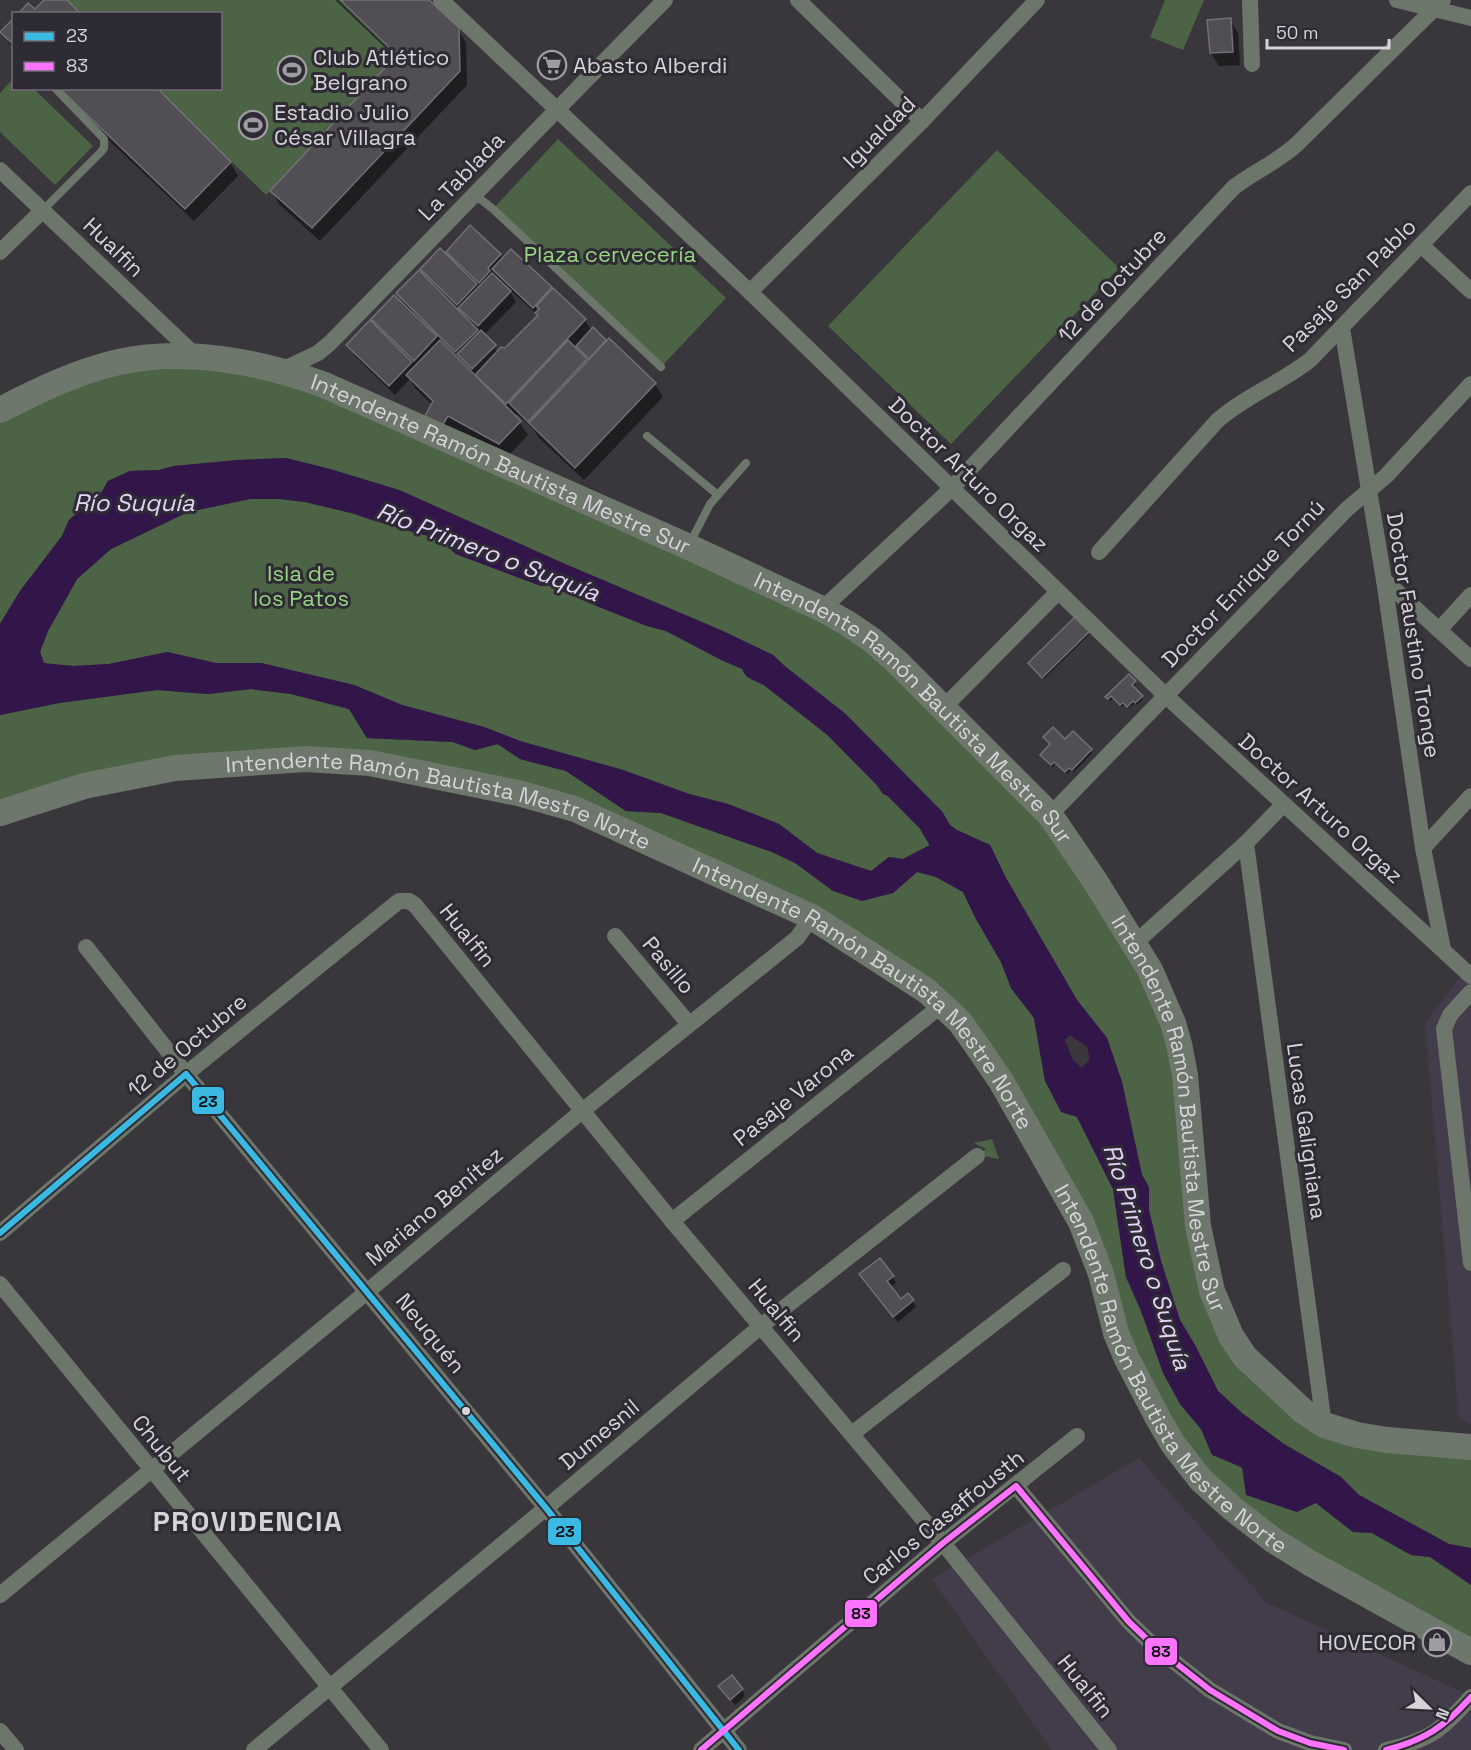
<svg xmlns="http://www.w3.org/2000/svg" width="1471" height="1750" viewBox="0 0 1471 1750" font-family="'Space Grotesk',sans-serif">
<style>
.built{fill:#433c4a}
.green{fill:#4c6345}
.water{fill:#32164a;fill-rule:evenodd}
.shadow{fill:#0007;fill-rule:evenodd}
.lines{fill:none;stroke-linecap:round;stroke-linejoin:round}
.river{stroke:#32164a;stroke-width:28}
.building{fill:#514f53;stroke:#727074;stroke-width:1.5}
.lane{stroke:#6d766a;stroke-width:8}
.street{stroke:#6d766a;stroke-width:16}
.primary{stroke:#6d776b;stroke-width:26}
.bus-1-casing{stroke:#2f2b34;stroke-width:10}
.bus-2-casing{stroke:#2f2b34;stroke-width:10}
.bus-1{stroke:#3ab9e2;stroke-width:6}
.bus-2{stroke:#fe73ff;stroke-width:6}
.bus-dot{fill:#d6d3d9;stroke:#2f2b34;stroke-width:2}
.labels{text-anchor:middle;stroke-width:6;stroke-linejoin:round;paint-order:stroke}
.poi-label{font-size:22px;fill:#d6d3d9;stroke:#2f2b34;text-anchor:start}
.street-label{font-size:22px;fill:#d6d3d9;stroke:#2f2b34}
.park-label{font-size:22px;fill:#97d582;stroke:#2f2b34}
.water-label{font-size:24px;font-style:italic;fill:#e4d4f8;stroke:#2f2b34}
.district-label{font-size:28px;font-weight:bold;letter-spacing:1.5px;fill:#d6d3d9;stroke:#2f2b34}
.line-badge{stroke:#2f2b34;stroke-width:2}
.pale-badge-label{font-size:16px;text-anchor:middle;font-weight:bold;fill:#111}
</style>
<rect width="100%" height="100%" fill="#39373c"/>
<!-- built -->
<g class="built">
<polygon points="1471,963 1471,1424 1459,1419 1425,1023"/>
<polygon points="1139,1458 1267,1603 1471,1696 1471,1750 1052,1750 932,1579"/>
</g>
<!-- green -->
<g class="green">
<polygon points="44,0 429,0 459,28 460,71 312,228 270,191 266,195 232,162 185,209 59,89 220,88 220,14 18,14 28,3 35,9"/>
<polygon points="1165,0 1204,0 1183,50 1150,37"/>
<polygon points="13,79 14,88 34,89 93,146 55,185 0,132 0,93"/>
<polygon points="558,139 726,298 661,367 493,209"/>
<polygon points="997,150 1119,268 951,444 828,326"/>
<polygon points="257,364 822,609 1036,800 1173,1023 1221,1315 1303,1411 1471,1447 1471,1548 1449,1544 1359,1495 1341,1477 1284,1444 1242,1413 1218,1391 1195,1345 1180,1320 1161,1261 1149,1210 1149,1187 1142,1175 1122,1082 1107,1038 1077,1000 1006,878 990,845 957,830 944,821 916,787 885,762 856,726 796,677 773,655 723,631 565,564 399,490 330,469 286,458 238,460 174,466 159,470 130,471 108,481 99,497 85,506 69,520 62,536 20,591 0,624 0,410 96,368"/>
<polygon points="250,499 280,499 305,502 351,513 374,521 452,542 466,550 481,563 505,554 508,568 599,607 647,626 666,631 763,678 785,684 808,697 828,715 851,746 883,794 920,807 928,824 930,845 903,859 889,857 871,871 817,853 779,824 728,804 689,794 623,770 520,741 484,727 402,705 354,685 261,663 216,663 167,652 109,664 74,666 44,664 40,652 48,631 77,579 111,549 188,512"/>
<polygon points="251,689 291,694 349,709 367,738 453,742 475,750 497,744 520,759 566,771 626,811 661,813 772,852 795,863 893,893 917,872 936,877 963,892 976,919 1001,962 1011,988 1034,1018 1045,1081 1077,1117 1113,1189 1126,1277 1180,1404 1201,1429 1212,1454 1316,1503 1353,1532 1372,1533 1411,1555 1430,1557 1467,1581 1471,1585 1471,1652 1310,1563 1173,1444 1081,1221 927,991 575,809 397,767 244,761 0,813 0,715 59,703 157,690 208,694"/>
<polygon points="992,1139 999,1159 978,1155 986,1149 974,1143"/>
</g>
<!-- water -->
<path class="water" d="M286 458 330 469 399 490 565 564 723 631 773 655 796 677 856 726 885 762 916 787 944 821 957 830 990 845 1006 878 1077 1000 1107 1038 1122 1082 1142 1175 1149 1187V1210L1161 1261 1180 1320 1195 1345 1218 1391 1242 1413 1284 1444 1341 1477 1359 1495 1449 1544 1471 1548V1585L1430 1557 1411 1555 1372 1533 1353 1532 1316 1503 1297 1512 1246 1495 1242 1467 1212 1455 1201 1429 1180 1404 1163 1373 1139 1305 1126 1277 1113 1189 1077 1117 1061 1112 1045 1081 1034 1018 1011 988 1001 962 976 919 963 892 936 877 917 872 893 893 862 901 833 891 795 863 772 852 661 813 626 811 566 771 520 759 498 744 475 750 453 742 367 738 349 709 291 694 251 689 208 694 157 690 59 703 0 715V624L20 591 62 536 69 520 85 506 99 497 108 481 130 471 159 470 174 466 238 460ZM250 499H280L305 502 351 513 409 531 452 542 466 550 481 563 505 554 508 568 599 607 647 626 666 631 721 660 763 678 785 684 808 697 828 715 851 746 883 794 920 807 928 824 930 845 903 859 889 857 871 871 817 853 779 824 728 804 689 794 623 770 520 741 484 727 402 705 354 685 261 663H216L167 652 109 664 74 666 44 663 40 652 48 631 77 579 111 549 188 512ZM1070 1035 1087 1047 1090 1059 1082 1068 1073 1060 1065 1040Z"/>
<!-- shadow -->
<g class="shadow">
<polygon points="335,0 427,0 458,29 466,43 467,85 320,241 279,204 272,191 396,58"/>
<polygon points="14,20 14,50 2,32"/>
<polygon points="1230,20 1238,33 1240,65 1219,66 1211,53 1209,21"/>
<polygon points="54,88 230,162 238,176 194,221"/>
<path d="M448 253 500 255 503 260 551 288 585 320 591 331 593 329 607 343 655 384 663 397 584 480 538 437 534 430 517 414 515 416 528 435 507 457 455 429 450 438 432 405 415 388 410 379 395 395 354 355 348 345 378 330 373 320 407 308 398 293 427 280 422 269 453 262ZM509 289 539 316 505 350 498 352 484 335 516 302Z"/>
<polygon points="1088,632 1090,634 1044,679 1031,666"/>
<polygon points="1135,682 1136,684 1133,688 1143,699 1137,705 1135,703 1129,708 1125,704 1122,707 1113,698 1110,701 1107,697"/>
<polygon points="1065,741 1090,750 1092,753 1074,772 1071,770 1067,774 1056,763 1053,767 1043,758"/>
<polygon points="893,1277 896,1283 890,1288 901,1301 913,1301 916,1307 898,1322 865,1281"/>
<polygon points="742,1689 745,1696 735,1705 724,1692"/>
</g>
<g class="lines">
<!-- river -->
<g class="river">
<polyline points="463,542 543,572"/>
<polyline points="756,666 771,673 836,724 931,820 945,844"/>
</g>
</g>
<!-- building -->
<g class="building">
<polygon points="44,0 67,0 81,14 18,14 28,3 35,9"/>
<polygon points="340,0 429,0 459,28 460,71 312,228 270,191 397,55"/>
<polygon points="14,18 14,45 0,32"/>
<polygon points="1231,18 1233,52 1210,53 1207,20"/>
<polygon points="59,88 157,88 231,162 185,209"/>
<polygon points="470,225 501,254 488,268 490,271 479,283 446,252"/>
<polygon points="440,248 477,284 457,305 420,269"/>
<polygon points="511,249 552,287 533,308 492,269"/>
<polygon points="419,270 478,330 455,352 396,293"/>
<polygon points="492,273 511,291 478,326 458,308"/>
<polygon points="553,288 586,319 506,404 475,375 501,347 505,348 538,315 535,313 539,309 536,306"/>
<polygon points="394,295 437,336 414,361 371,319"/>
<polygon points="370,320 412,362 389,386 346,345"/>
<polygon points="593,327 606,340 589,359 576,346"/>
<polygon points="481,330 496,345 472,369 457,354"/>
<polygon points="609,338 656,383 575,468 529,423"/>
<polygon points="440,340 521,421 499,444 448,416 442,426 425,416 433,401 406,375"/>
<polygon points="568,340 587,359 528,422 509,403"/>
<polygon points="1075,617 1090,631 1042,678 1028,663"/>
<polygon points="1129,674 1136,681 1132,685 1143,696 1135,703 1133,701 1127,707 1123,703 1120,705 1111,696 1108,699 1105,697"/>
<polygon points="1053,727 1065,739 1073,731 1092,749 1072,770 1069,768 1065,772 1054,762 1051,765 1040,755 1050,744 1043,737"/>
<polygon points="880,1258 894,1276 887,1281 901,1299 908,1293 914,1300 893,1317 859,1274"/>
<polygon points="732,1675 743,1689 730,1700 718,1686"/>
</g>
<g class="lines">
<!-- lane -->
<g class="lane">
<polyline points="475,195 493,209 661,367"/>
<polyline points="43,210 101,152 104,148 104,139 55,88"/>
<polyline points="647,436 718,495"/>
<polyline points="690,543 710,504 746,463"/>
</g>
<!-- street -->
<g class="street">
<polyline points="441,0 750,292 1165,695 1471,976"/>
<polyline points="798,0 922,121"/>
<polyline points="1250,0 1252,64"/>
<polyline points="1397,0 1471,18"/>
<polyline points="0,170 196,356"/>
<polyline points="1421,245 1471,291"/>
<polyline points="0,252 43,210"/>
<polyline points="750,292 922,121 1037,0"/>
<polyline points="1342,328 1384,580 1423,848 1443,949"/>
<path d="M282 370 318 353 330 343C442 229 552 113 665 0"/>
<path d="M1099 552 1217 421C1245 396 1281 383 1310 360L1471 193"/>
<polyline points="1384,580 1471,659"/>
<path d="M822 609 951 489 1234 187C1254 172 1277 162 1296 145L1443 0"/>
<polyline points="1439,630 1471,595"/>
<polyline points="943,708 1058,592"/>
<polyline points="1050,815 1347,509 1386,476 1471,384"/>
<polyline points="1246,843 1324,1425"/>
<polyline points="1423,848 1471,796"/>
<polyline points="615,936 689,1024"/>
<polyline points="1134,944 1246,843 1283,805"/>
<polyline points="86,947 186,1074 546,1508 739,1750"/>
<polyline points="1471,992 1450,1015 1444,1029 1471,1263"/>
<polyline points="672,1221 942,1005"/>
<polyline points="0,1233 186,1074 399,901 409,901 415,905 672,1221 943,1543 1109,1750"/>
<polyline points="0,1284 381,1750"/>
<polyline points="853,1433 1063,1270"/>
<polyline points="1016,1486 1129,1622 1153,1645 1210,1690 1278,1731 1310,1743 1344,1750"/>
<polyline points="0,1595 368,1291 582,1111 797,938 812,917"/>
<polyline points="0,1731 16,1750"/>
<polyline points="254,1750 546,1508 761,1326 977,1156"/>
<polyline points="701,1750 943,1543 1077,1436"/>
<path d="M1386 1750C1430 1740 1442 1730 1471 1697"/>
</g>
<!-- primary -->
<g class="primary">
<path id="s1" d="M0 410C37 391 78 371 119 362 185 347 260 362 322 384L689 547 822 609 847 623 872 640 896 661 1050 815 1095 881 1150 970 1173 1023 1179 1044 1185 1075 1198 1226 1212 1291 1231 1336 1245 1357 1303 1411 1324 1425 1357 1435 1387 1440 1471 1447"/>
<path id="s2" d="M0 813 84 786 175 768 306 759 370 763 518 793 575 809 812 917 927 991 960 1022 975 1043 1001 1081 1081 1222 1101 1274 1116 1333 1127 1359 1159 1420 1173 1444 1201 1480 1232 1508 1273 1540 1310 1563 1471 1652"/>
</g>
<!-- bus-1 casing -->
<g class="bus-1-casing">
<polyline id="bus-1" points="0,1233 186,1074 546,1508 739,1750"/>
</g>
<!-- bus-2 casing -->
<g class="bus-2-casing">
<g id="bus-2">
<polyline points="701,1750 943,1543 1016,1486 1129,1622 1153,1645 1210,1690 1278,1731 1310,1743 1344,1750"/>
<path d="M1386 1750C1425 1740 1444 1727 1471 1697"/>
</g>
</g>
<!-- bus-1 -->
<use href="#bus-1" class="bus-1"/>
<!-- bus-2 -->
<use href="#bus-2" class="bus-2"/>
</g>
<!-- icons -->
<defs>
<g id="supermarket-ring" transform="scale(1.5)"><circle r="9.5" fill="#2f2b34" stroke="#9f9ca2" stroke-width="1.5"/><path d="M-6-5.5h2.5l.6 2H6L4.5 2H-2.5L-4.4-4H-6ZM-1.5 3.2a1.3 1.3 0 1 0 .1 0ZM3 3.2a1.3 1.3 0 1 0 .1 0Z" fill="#9f9ca2"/></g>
<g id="stadium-ring" transform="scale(1.5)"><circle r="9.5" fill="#2f2b34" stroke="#9f9ca2" stroke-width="1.5"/><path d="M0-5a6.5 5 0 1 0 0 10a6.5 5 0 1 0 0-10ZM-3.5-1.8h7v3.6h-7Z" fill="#9f9ca2"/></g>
<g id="shop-ring" transform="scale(1.5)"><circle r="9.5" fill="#2f2b34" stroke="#9f9ca2" stroke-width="1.5"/><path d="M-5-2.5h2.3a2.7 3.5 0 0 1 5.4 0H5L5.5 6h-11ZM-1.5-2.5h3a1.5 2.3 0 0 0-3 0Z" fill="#9f9ca2"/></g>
</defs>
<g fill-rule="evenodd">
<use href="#supermarket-ring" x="552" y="65"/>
<use href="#stadium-ring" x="292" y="70"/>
<use href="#stadium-ring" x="253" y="125"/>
<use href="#shop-ring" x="1437" y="1642"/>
</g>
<!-- markers -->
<circle class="bus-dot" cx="466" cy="1411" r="5"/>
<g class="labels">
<!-- poi labels -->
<g class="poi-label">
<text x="313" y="65">Club Atlético<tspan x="313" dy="25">Belgrano</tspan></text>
<text x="573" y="73">Abasto Alberdi</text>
<text x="274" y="120">Estadio Julio<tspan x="274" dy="25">César Villagra</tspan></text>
<text x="1416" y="1650" text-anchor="end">HOVECOR</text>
</g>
<!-- street labels -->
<g class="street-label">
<text transform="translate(879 132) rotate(-45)" y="8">Igualdad</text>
<text transform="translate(461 176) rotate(-46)" y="8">La Tablada</text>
<text transform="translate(114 247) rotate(44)" y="8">Hualfin</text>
<text transform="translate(1112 285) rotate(-47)" y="8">12 de Octubre</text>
<text transform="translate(1349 285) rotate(-45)" y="8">Pasaje San Pablo</text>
<text dy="8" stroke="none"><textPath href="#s1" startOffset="531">Intendente Ramón Bautista Mestre Sur</textPath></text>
<text transform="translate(969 474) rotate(44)" y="8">Doctor Arturo Orgaz</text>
<text transform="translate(1243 583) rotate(-46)" y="8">Doctor Enrique Tornú</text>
<text transform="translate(1414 635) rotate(81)" y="8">Doctor Faustino Tronge</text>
<text dy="8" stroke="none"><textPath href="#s1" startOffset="1017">Intendente Ramón Bautista Mestre Sur</textPath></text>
<text dy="8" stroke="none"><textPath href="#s2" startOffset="450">Intendente Ramón Bautista Mestre Norte</textPath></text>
<text transform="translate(1321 808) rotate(42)" y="8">Doctor Arturo Orgaz</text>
<text transform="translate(468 935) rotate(51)" y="8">Hualfin</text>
<text transform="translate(669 965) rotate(50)" y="8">Pasillo</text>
<text dy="8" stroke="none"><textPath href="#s2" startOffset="936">Intendente Ramón Bautista Mestre Norte</textPath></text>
<text transform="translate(187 1045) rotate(-40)" y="8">12 de Octubre</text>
<text transform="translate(793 1095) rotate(-39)" y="8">Pasaje Varona</text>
<text dy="8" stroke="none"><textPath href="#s1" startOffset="1521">Intendente Ramón Bautista Mestre Sur</textPath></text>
<text transform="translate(1307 1131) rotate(82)" y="8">Lucas Galigniana</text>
<text transform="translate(434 1206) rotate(-40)" y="8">Mariano Benítez</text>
<text transform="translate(777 1310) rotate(50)" y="8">Hualfin</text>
<text transform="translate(431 1333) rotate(51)" y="8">Neuquén</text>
<text dy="8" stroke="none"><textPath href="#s2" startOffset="1440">Intendente Ramón Bautista Mestre Norte</textPath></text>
<text transform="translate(599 1434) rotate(-40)" y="8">Dumesnil</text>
<text transform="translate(162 1448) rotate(51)" y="8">Chubut</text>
<text transform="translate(943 1517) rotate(-39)" y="8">Carlos Casaffousth</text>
<text transform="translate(1086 1686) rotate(51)" y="8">Hualfin</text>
</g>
<!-- park labels -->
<g class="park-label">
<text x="610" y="262">Plaza cervecería</text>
<text x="301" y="581">Isla de<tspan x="301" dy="25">los Patos</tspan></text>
</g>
<!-- water labels -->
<g class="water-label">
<text x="134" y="511">Río Suquía</text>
<text transform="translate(488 552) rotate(21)" y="8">Río Primero o Suquía</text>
<text transform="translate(1147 1257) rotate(72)" y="8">Río Primero o Suquía</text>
</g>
<!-- district labels -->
<g class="district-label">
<text x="248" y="1531">PROVIDENCIA</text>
</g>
</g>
<g class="line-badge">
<rect x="191" y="1086" width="34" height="29" rx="6" fill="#3ab9e2"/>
<rect x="547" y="1517" width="35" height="29" rx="6" fill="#3ab9e2"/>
<rect x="844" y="1599" width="34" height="29" rx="6" fill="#fe73ff"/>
<rect x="1144" y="1637" width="34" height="29" rx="6" fill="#fe73ff"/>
</g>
<g class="pale-badge-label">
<text x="208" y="1107">23</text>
<text x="565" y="1537">23</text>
<text x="861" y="1619">83</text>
<text x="1161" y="1657">83</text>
</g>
<!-- legend -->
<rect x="12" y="12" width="210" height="78" fill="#2f2b34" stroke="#726e76" stroke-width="1.5"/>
<rect x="24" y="32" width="30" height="9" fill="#3ab9e2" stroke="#726e76" stroke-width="1.5"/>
<text x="66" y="42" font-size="18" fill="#d6d3d9">23</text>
<rect x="24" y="62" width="30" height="9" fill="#fe73ff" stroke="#726e76" stroke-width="1.5"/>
<text x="66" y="72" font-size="18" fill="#d6d3d9">83</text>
<!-- north arrow -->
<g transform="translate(1429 1708) rotate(114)" stroke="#2f2b34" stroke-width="4.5" paint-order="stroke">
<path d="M0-4.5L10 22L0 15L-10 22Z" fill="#d6d3d9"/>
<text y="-9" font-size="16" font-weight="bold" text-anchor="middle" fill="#d6d3d9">N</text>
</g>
<!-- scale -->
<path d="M1267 39v9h122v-9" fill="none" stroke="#d6d3d9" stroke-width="3"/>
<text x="1276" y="39" font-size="18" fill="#d6d3d9" stroke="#2f2b34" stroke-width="4.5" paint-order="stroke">50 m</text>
</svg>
